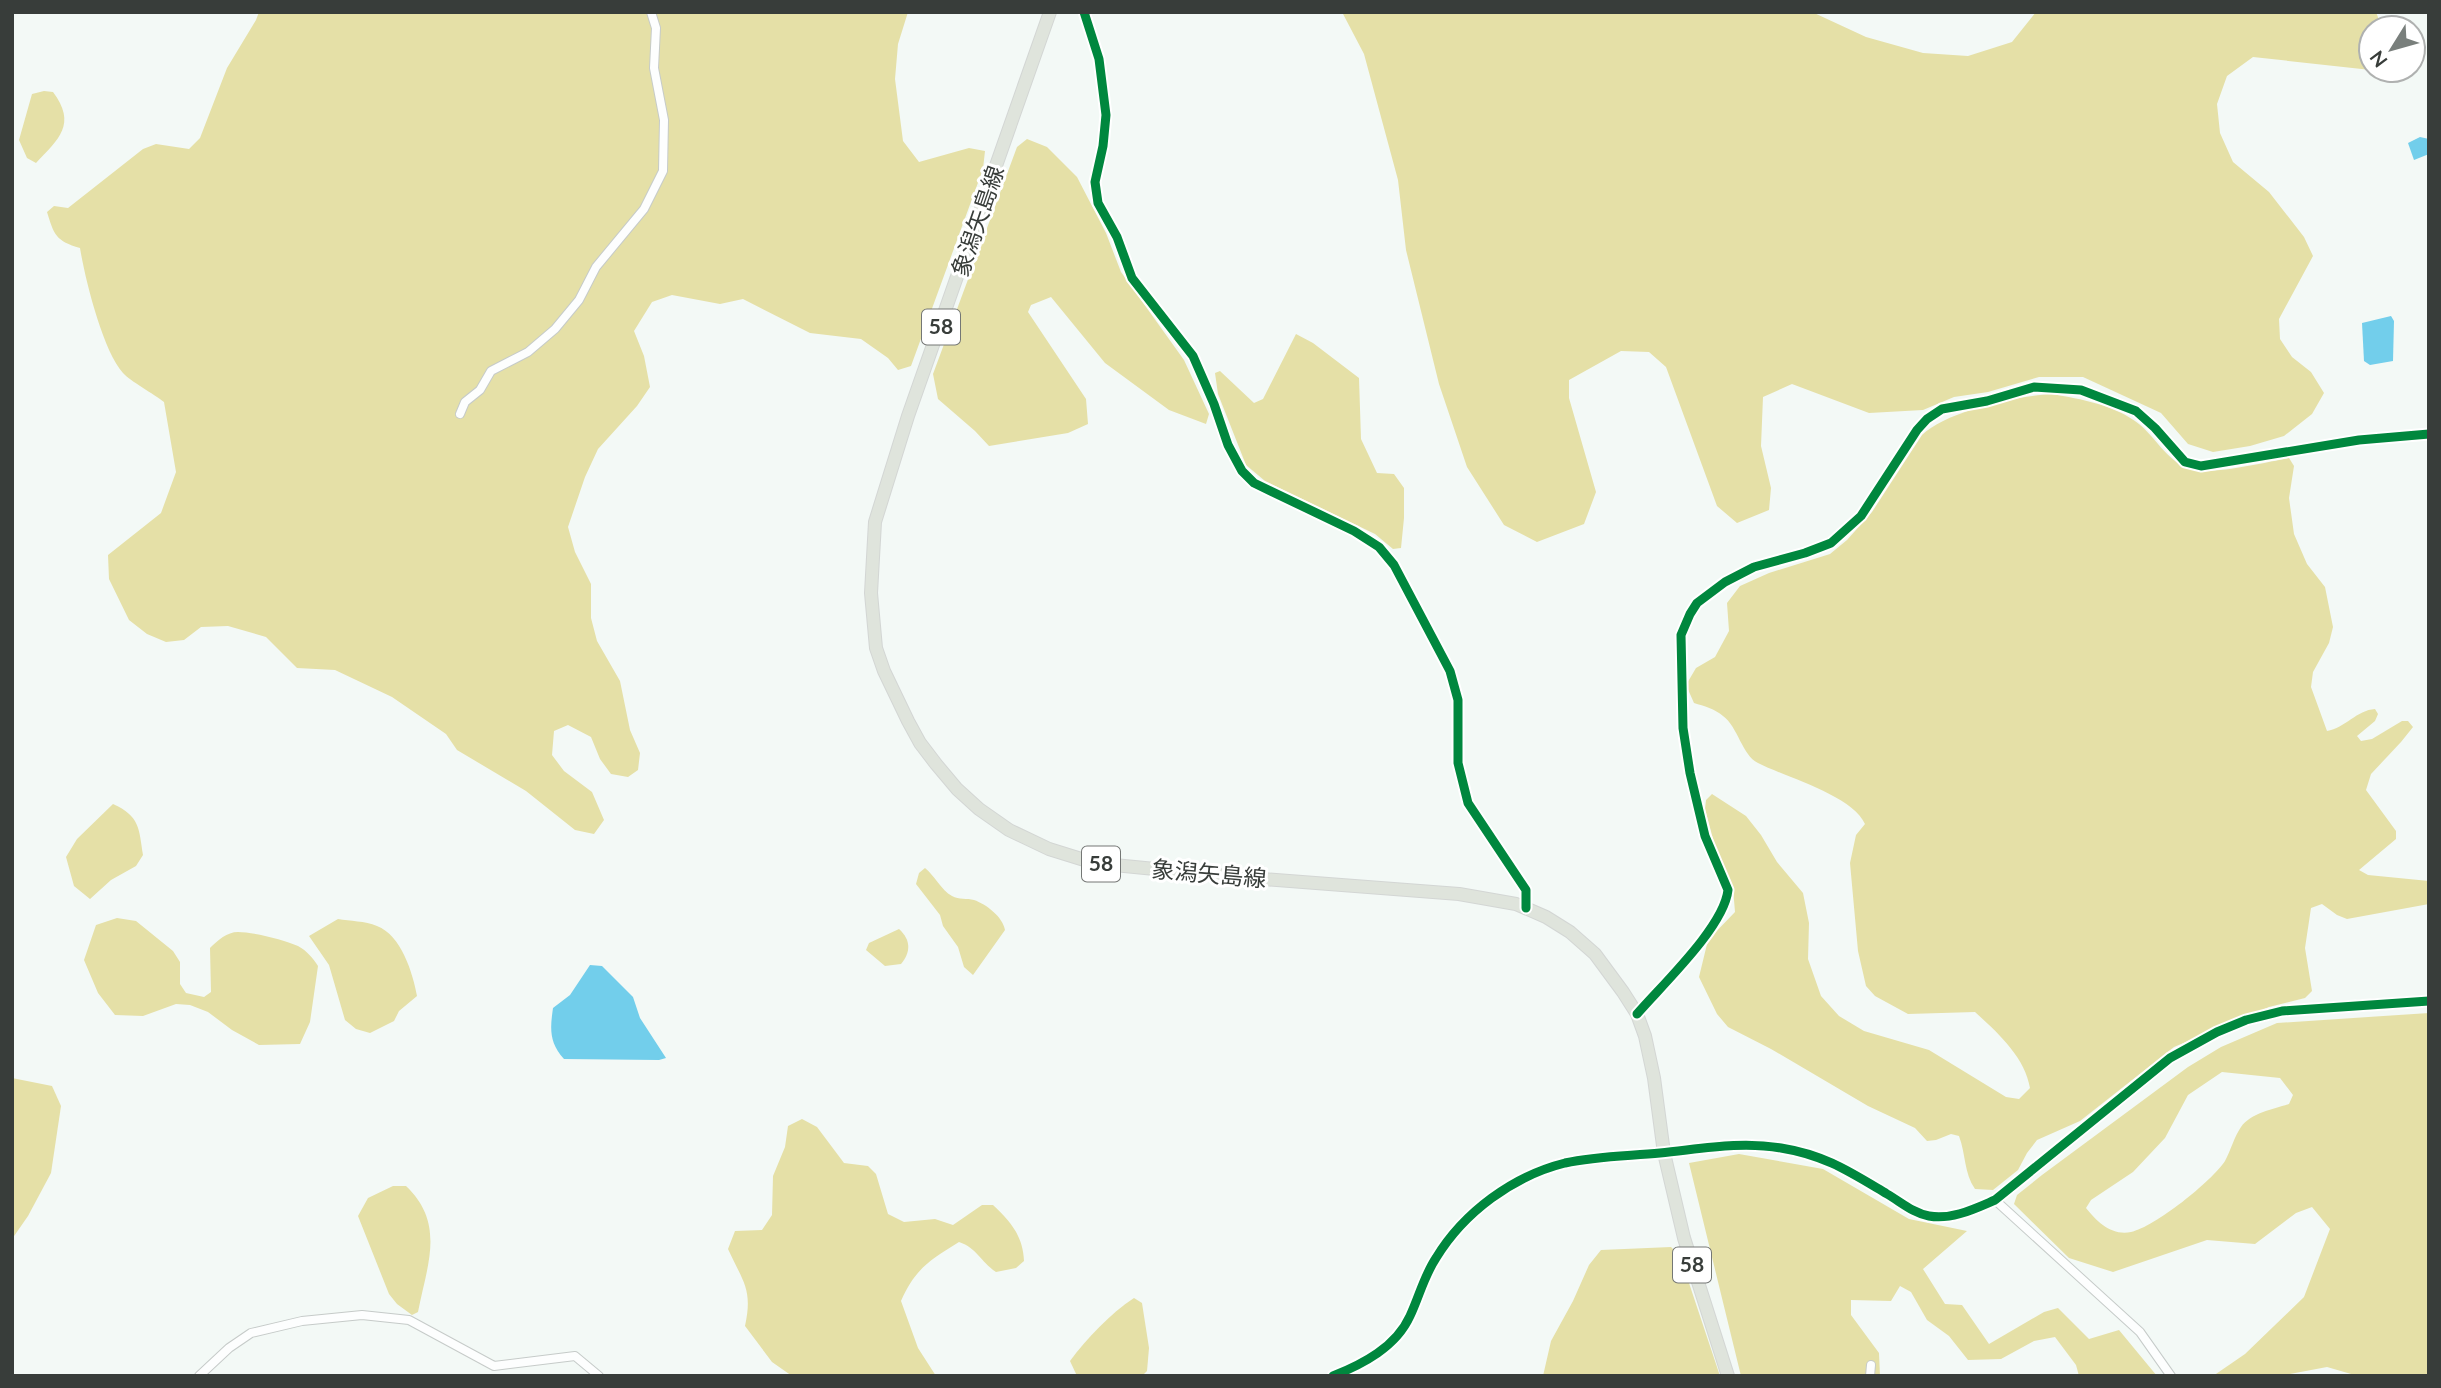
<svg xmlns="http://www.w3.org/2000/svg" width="2441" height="1388" viewBox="0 0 2441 1388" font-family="Lato,'Noto Sans JP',sans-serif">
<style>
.forest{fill:#e5e0a7;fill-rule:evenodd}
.water{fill:#72ceeb}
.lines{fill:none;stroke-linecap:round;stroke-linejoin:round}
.minor-casing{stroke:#c6cbc9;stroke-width:10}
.tertiary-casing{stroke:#c6cbc9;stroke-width:12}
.primary-casing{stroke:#d3d6d4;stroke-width:14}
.minor{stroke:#fdfefe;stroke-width:8}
.tertiary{stroke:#fdfefe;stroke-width:10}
.primary{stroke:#dfe4dc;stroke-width:12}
.cycleway-casing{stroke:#fff;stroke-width:13}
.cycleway{stroke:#00873e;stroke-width:9}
.labels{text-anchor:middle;stroke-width:6;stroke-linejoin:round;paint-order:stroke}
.shield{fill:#fff;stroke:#747775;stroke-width:2}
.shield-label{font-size:21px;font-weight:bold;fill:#383d3a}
.street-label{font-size:23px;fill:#383d3a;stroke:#fff}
</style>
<rect width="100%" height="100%" fill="#f3f9f6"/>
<!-- forest -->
<g class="forest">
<path d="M259 12H908L898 44 895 79 903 141 919 162 969 148 985 151 983 169 911 366 898 370 888 358 861 339 810 333 743 299 720 304 672 295 652 302 634 331 644 356 650 387 637 406 598 449 585 477 568 527 575 552 591 584V618L597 641 620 681 630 730 640 753 638 770 628 777 611 774 600 759 591 737 568 725 554 731 552 755 564 771 592 792 604 820 594 834 575 830 526 791 457 750 446 734 392 697 335 670 297 668 266 637 228 626 201 627 184 640 166 642 147 634 129 620 109 579 108 555 161 513 176 472 164 402C154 394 130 381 123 373 103 351 85 279 80 248 56 241 54 235 47 212L54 206 68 208 143 149 156 144 189 149 200 138 227 68 256 20Z"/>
<polygon points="1342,12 1812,12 1866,37 1923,53 1968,56 2012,42 2036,12 2376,12 2382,28 2371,28 2371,70 2385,70 2380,71 2253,57 2227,76 2217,104 2220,133 2233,162 2269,192 2304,237 2313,256 2279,319 2280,339 2292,357 2311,372 2324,393 2312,414 2284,436 2250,446 2213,452 2188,444 2161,413 2083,377 2039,377 1988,392 1954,397 1923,410 1869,413 1792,384 1763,397 1761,446 1771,488 1769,510 1737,523 1717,506 1666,367 1649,352 1621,351 1569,380 1569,398 1596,492 1584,524 1537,542 1504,525 1467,467 1439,384 1406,250 1398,180 1364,54"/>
<path d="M44 91 53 92C77 124 59 139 36 163L27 158 19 140 32 94Z"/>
<polygon points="1027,139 1047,147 1077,177 1106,233 1121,272 1184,360 1209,414 1206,424 1169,410 1105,363 1051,297 1031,305 1028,312 1086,399 1088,424 1068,433 989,446 975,431 938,399 933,374 1017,147"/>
<polygon points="1296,334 1313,343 1359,378 1361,439 1377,473 1394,474 1404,488 1404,518 1401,548 1393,549 1375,534 1265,481 1246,465 1218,394 1215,373 1220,371 1254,403 1263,399"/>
<path d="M2052 394C2081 399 2115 405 2139 424 2155 437 2167 460 2187 468 2205 477 2266 462 2289 458L2294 466 2289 498 2294 534 2307 564 2325 587 2333 627 2329 643 2313 672 2311 687 2327 731C2345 728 2357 710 2375 709L2378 714 2375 721 2357 736 2361 741 2372 739 2402 721H2408L2413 727 2401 742 2371 774 2366 790 2396 831V839L2359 870 2368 875 2429 881V904L2347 919 2337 915 2322 904 2311 908 2305 948 2312 991 2305 998 2269 1007 2174 1047 2080 1121 2037 1140 2027 1153 2018 1170 1993 1190 1975 1189C1964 1173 1966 1155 1959 1136L1951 1134 1936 1140 1927 1141 1915 1128 1868 1106 1771 1049 1728 1027 1717 1014 1699 977 1708 940 1735 912 1733 888 1716 850 1705 809 1706 800 1712 794 1746 816 1761 835 1777 862 1803 893 1809 923 1808 959 1821 996 1839 1016 1864 1031 1929 1050 2006 1097 2019 1099 2030 1088C2025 1057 1997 1032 1975 1012L1908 1014 1875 996 1866 986 1858 951 1850 863 1856 835 1865 824C1852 795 1785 777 1758 763 1742 755 1738 727 1723 716 1715 709 1704 706 1694 703L1686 685 1696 668 1715 657 1729 631 1727 603 1740 586 1769 573 1830 554 1847 540 1872 512 1922 435C1947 411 2017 396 2052 394Z"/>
<path d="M113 804C140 816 139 829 143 855L136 866 111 880 90 899 74 886 66 857 77 839Z"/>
<path d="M925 868C935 876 941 890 952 896 959 900 967 898 974 900 986 904 1003 917 1005 930L973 975 964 967 958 947 943 926 940 915 916 884 919 873Z"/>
<path d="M117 918 136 921 173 951 180 962V984L186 993 204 997 211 992 210 948C218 940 227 932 238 932 253 932 285 940 298 946 307 951 313 958 318 966L310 1022 300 1044 259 1045 232 1030 208 1012 190 1005 176 1004 143 1016 115 1015 98 993 84 960 96 925Z"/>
<path d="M338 919C350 921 365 921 377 926 401 935 413 973 417 996L399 1011 394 1021 370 1033 356 1029 345 1020 329 965 309 936Z"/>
<path d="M899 929C911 940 911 952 901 964L885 966 866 950 869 943Z"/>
<path d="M2429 1013V1376H2358L2327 1367 2280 1376H2213L2245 1354 2304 1297 2330 1229 2312 1207 2296 1213 2255 1244 2207 1240 2113 1272 2069 1258 2014 1204 2017 1195 2042 1175 2188 1067 2221 1047 2277 1023ZM2222 1072 2280 1078 2293 1095 2289 1104C2274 1109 2251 1113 2241 1127 2234 1137 2231 1150 2225 1161 2212 1181 2155 1227 2131 1232 2112 1236 2097 1222 2086 1208L2091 1200 2133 1172 2165 1138 2188 1095Z"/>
<polygon points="12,1078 52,1086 61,1106 51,1173 28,1216 12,1239"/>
<path d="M802 1119 817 1127 844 1163 868 1166 876 1174 888 1214 904 1222 935 1219 953 1225 982 1205H993C1011 1222 1023 1236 1024 1261L1016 1268 996 1272C980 1261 977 1248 959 1242 930 1260 915 1269 901 1301L918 1348 936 1376H792L772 1362 745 1326C753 1289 743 1282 728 1249L735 1231 762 1230 772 1215 773 1176 785 1147 788 1126Z"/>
<polygon points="1739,1154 1823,1169 1909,1219 1967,1231 1923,1269 1945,1304 1962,1305 1989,1344 2044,1312 2058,1308 2089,1339 2119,1330 2157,1376 2079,1376 2076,1365 2055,1337 2034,1341 2001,1359 1968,1360 1949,1336 1927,1320 1911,1292 1900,1286 1891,1301 1851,1300 1851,1315 1879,1353 1880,1376 1741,1376 1689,1163"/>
<path d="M393 1186H406C446 1224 427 1265 418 1312L412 1315 397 1304 389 1294 358 1216 368 1198Z"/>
<polygon points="1671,1247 1680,1256 1720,1376 1543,1376 1551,1341 1573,1301 1589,1265 1601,1250"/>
<path d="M1134 1298 1142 1303 1149 1348 1147 1371 1142 1376H1077L1070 1361C1087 1338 1110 1314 1134 1298Z"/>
</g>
<!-- water -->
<g class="water">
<polygon points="2420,137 2429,139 2429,154 2414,160 2408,143"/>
<polygon points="2391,316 2394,321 2393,361 2370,365 2364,361 2362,323"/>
<path d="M590 965 602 966 633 997 640 1018 666 1058 659 1060 564 1059C549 1042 550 1029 553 1008L570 995Z"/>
</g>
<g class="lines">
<!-- minor casing -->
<g class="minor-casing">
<g id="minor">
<polyline points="1084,12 1099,59 1106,115 1103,146 1095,182 1098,203 1117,237 1132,278 1193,356 1214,404 1228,445 1242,471 1254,483 1354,531 1379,547 1394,565 1450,671 1458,700 1458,763 1468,803 1526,890 1526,908"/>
<polyline points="460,414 465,402 480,390 491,371 528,352 555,329 579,300 596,267 644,209 663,171 664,120 654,68 656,28 651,12"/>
<path d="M1637 1014C1662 985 1724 927 1728 890L1705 836 1690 773 1683 728 1681 635 1690 614 1697 603 1725 582 1754 567 1805 553 1831 543 1861 516 1917 430 1927 419 1942 409 1987 401 2034 387 2081 390 2136 411 2155 428 2185 462 2201 466 2359 440 2429 434"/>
<polyline points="1995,1200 2140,1332 2171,1376"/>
<polyline points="199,1376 229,1348 251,1333 302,1321 362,1315 409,1320 494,1366 575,1356 599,1376"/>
<polyline points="1870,1376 1871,1365"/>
</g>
</g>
<!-- tertiary casing -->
<g class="tertiary-casing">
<path id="tertiary" d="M1333 1376C1363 1364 1396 1347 1410 1316 1419 1297 1424 1276 1436 1258 1464 1212 1513 1176 1565 1163 1596 1156 1629 1156 1660 1153 1701 1149 1740 1141 1781 1148 1825 1155 1850 1172 1887 1194 1901 1202 1913 1213 1929 1216 1952 1220 1974 1209 1995 1200L2170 1058 2217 1032 2246 1020 2282 1011 2429 1001"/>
</g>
<!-- primary casing -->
<g class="primary-casing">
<polyline id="primary" points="1050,12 908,416 875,522 871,593 876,648 884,671 908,721 920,743 936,764 957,789 979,809 1009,830 1049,849 1094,863 1236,877 1459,894 1516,904 1546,917 1570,932 1595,954 1623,992 1637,1014 1645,1036 1654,1078 1664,1153 1684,1238 1728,1376"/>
</g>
<!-- minor -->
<use href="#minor" class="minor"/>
<!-- tertiary -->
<use href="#tertiary" class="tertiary"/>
<!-- primary -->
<use href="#primary" class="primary"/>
<!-- cycleway casing -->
<g class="cycleway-casing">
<g id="cycleway">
<polyline points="1084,12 1099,59 1106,115 1103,146 1095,182 1098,203 1117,237 1132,278 1193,356 1214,404 1228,445 1242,471 1254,483 1354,531 1379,547 1394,565 1450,671 1458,700 1458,763 1468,803 1526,890 1526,908"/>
<path d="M1637 1014C1662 985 1724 927 1728 890L1705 836 1690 773 1683 728 1681 635 1690 614 1697 603 1725 582 1754 567 1805 553 1831 543 1861 516 1917 430 1927 419 1942 409 1987 401 2034 387 2081 390 2136 411 2155 428 2185 462 2201 466 2359 440 2429 434"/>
<path d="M1333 1376C1363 1364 1396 1347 1410 1316 1419 1297 1424 1276 1436 1258 1464 1212 1513 1176 1565 1163 1596 1156 1629 1156 1660 1153 1701 1149 1740 1141 1781 1148 1825 1155 1850 1172 1887 1194 1901 1202 1913 1213 1929 1216 1952 1220 1974 1209 1995 1200L2170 1058 2217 1032 2246 1020 2282 1011 2429 1001"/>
</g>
</g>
<!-- cycleway -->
<use href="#cycleway" class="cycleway"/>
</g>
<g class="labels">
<!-- shield labels -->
<g class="shield">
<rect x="922" y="309.5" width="38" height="35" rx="5"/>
<rect x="1082" y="846.5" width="38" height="35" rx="5"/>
<rect x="1673" y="1247.5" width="38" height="35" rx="5"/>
</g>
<g class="shield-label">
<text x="941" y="334">58</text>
<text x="1101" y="871">58</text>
<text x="1692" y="1272">58</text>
</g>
<!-- street labels -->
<g class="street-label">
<text transform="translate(978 221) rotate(-71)" y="8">象潟矢島線</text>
<text transform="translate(1209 874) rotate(5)" y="8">象潟矢島線</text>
</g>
</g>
<!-- border -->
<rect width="2441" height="1388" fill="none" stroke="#383d3a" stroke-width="28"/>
<!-- north arrow -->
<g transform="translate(2392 49) rotate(233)"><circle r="33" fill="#ffffff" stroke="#afb1b0" stroke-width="2"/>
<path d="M0-5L12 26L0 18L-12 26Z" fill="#797f7c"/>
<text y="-10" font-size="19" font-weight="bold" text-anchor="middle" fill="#383d3a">N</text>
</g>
</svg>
